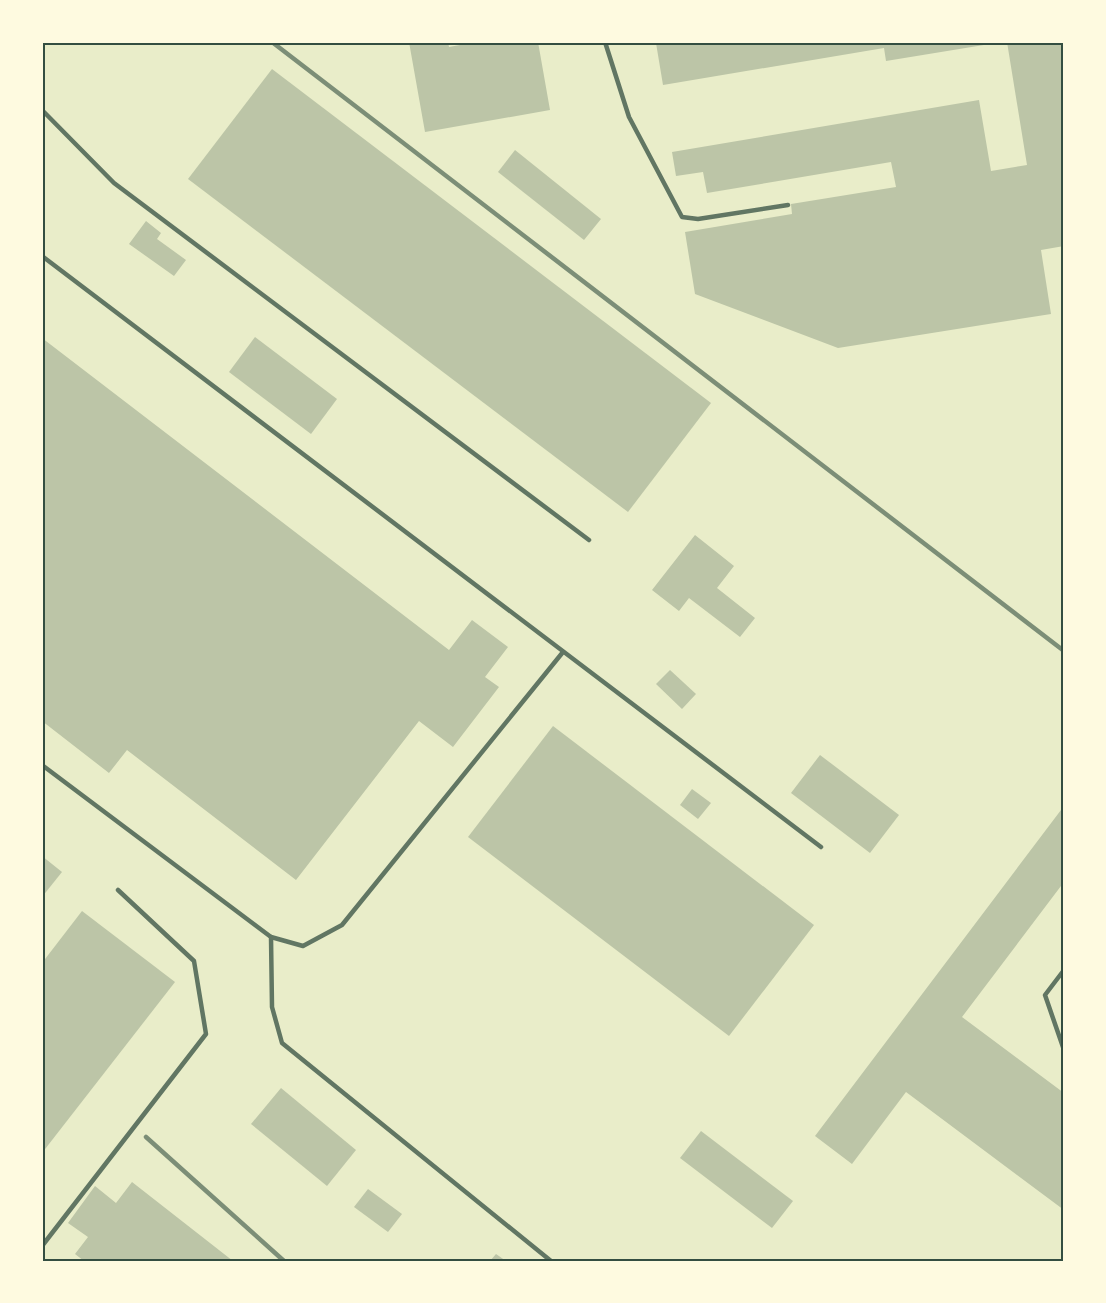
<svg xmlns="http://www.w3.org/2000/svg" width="1106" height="1303" viewBox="0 0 1106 1303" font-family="Commissioner,sans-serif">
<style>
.building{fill:#bcc5a7}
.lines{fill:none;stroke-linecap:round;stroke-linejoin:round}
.service{stroke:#617663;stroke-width:4.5}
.rail{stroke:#7c8e77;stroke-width:4.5}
.neatline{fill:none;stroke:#344e41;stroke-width:2}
</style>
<rect width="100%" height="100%" fill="#e9edc9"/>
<!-- building -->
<g class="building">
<polygon points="409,42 448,42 449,47 476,42 538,42 550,110 425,132"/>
<polygon points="664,42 996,42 996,43 886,61 884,48 663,85 656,43"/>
<polygon points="1007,42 1064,42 1064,246 1041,250 1051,314 838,348 695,294 685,232 792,214 791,204 896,187 891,162 707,193 703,172 676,176 672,152 979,100 991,171 1027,165"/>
<polygon points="272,69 711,403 628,512 188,179"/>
<polygon points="515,150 601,219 584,240 498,172"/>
<polygon points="146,221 161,233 157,239 186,260 174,276 129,244"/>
<polygon points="255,337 337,399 311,434 229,372"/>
<polygon points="42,338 449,650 472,620 508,647 485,677 499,687 453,747 419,721 296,880 127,750 109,773 42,721"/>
<polygon points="695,535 734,566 717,588 755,618 740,637 689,598 679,611 652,590"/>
<polygon points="670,670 696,694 682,709 656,684"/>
<polygon points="553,726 814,925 729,1036 468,837"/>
<polygon points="820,755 899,815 870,853 791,793"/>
<polygon points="692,789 711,803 698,819 680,805"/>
<polygon points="1064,806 1064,882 962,1017 1064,1093 1064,1210 906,1092 852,1164 815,1136"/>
<polygon points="42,856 62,872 42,897"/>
<polygon points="82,911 175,982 42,1153 42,963"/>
<polygon points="281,1088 356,1150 327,1186 251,1124"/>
<polygon points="701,1131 793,1201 772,1228 680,1158"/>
<polygon points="132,1182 233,1261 84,1261 75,1254 88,1237 68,1223 95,1186 116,1203"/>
<polygon points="368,1189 402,1214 388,1232 354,1207"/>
<polygon points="496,1254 506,1261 490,1261"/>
</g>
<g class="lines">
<!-- service -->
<g class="service">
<polyline points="605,42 629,117 682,217 698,219 788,205"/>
<polyline points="42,110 114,183 589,540"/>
<polyline points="42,256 821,847"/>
<polyline points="42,765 271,937 272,1007 282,1043 551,1261"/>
<polyline points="271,937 303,946 342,925 563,652"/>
<polyline points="1064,970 1045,995 1064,1050"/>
<polyline points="42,1246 206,1034 194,961 118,890"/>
</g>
<!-- rail -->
<g class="rail">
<polyline points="272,42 1064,651"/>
<polyline points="146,1137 284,1261"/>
</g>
</g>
<!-- border -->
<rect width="1106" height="1303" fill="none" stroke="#fefae0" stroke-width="87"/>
<rect x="44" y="44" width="1018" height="1216" class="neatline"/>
</svg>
